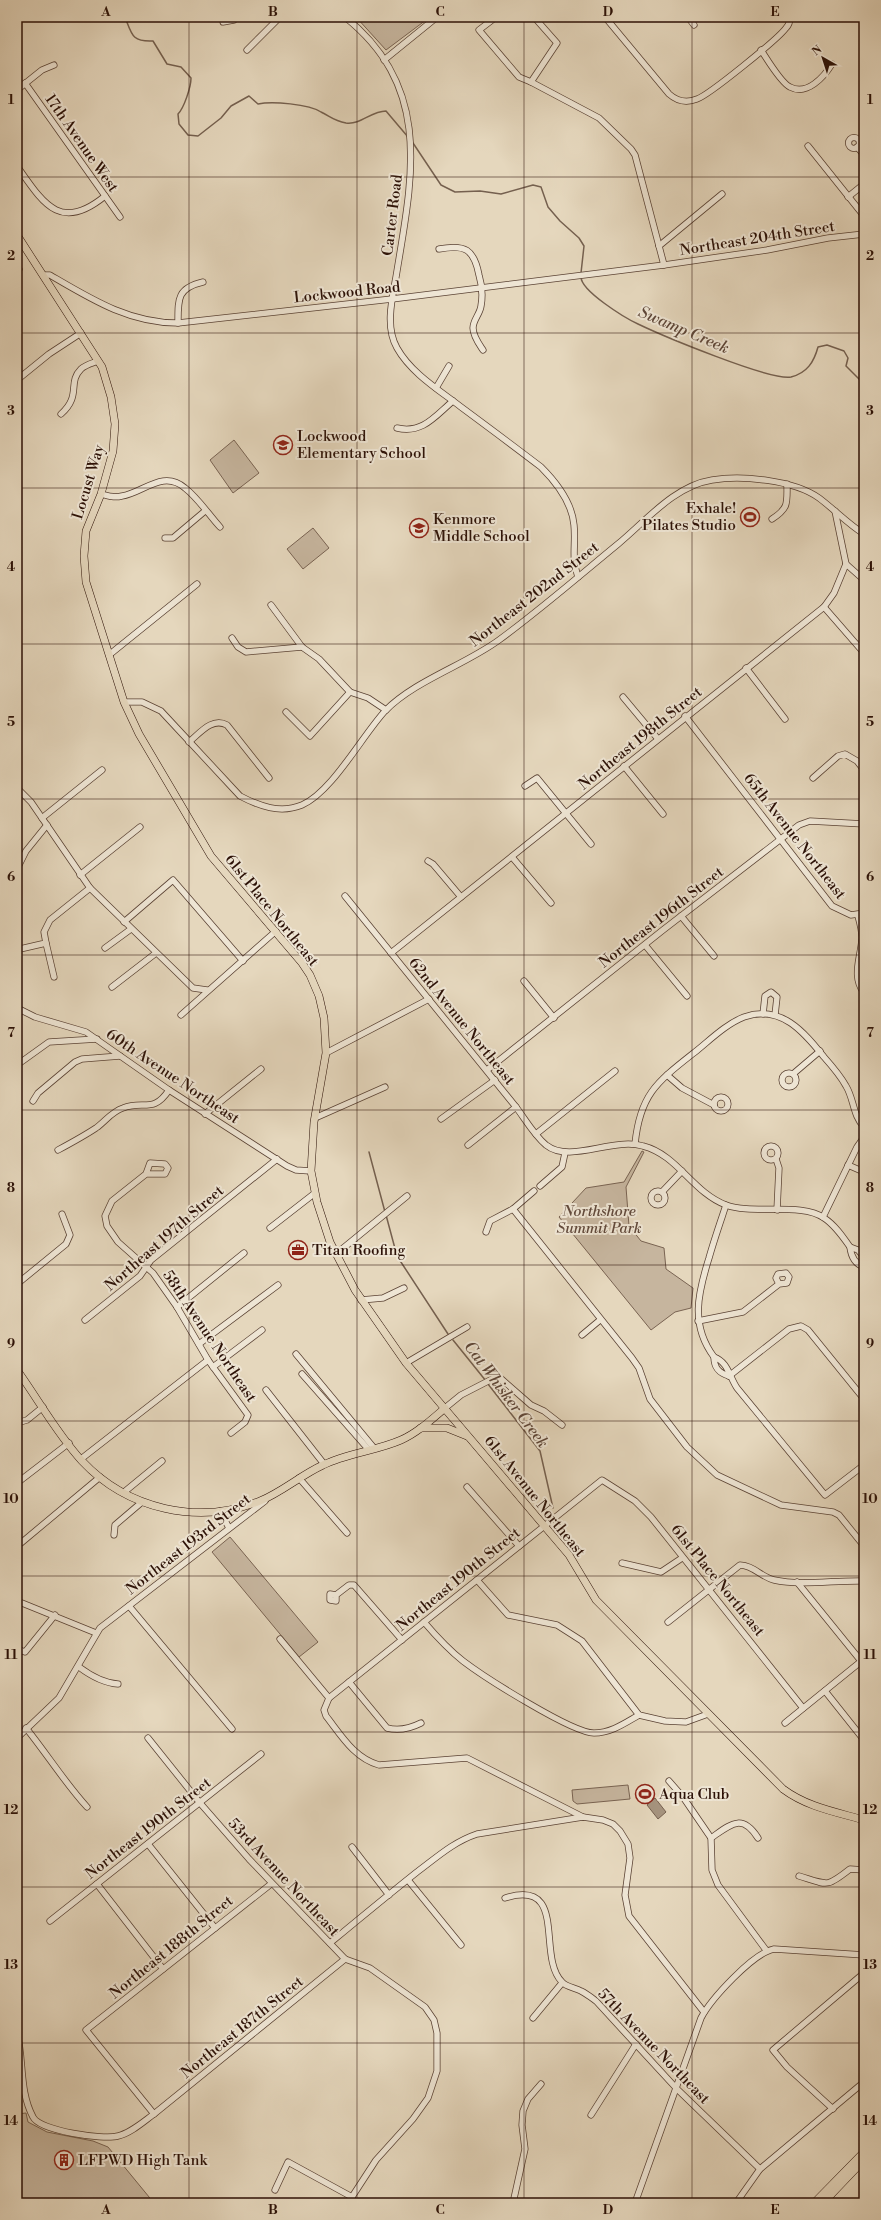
<svg xmlns="http://www.w3.org/2000/svg" width="881" height="2220" viewBox="0 0 881 2220" font-family="'Libre Bodoni',serif">
<style>
.green{fill:#c6b59e;stroke:#796352}
.water{fill:#a6947f;stroke:#75604f}
.lines{fill:none;stroke-linecap:round;stroke-linejoin:round}
.stream{stroke:#75604f;stroke-width:1.5}
.minor-casing{stroke:#5a4234;stroke-width:7}
.major-casing{stroke:#2c1107;stroke-width:8}
.minor{stroke:#eee5d4;stroke-width:5.5}
.major{stroke:#e5d7bd;stroke-width:7}
.grid{fill:none;stroke:#2c1107;stroke-width:1;stroke-opacity:0.55}
.labels{text-anchor:middle;stroke-width:4;stroke-linejoin:round;paint-order:stroke}
.street-label{font-size:15px;fill:#2c1107;stroke:#eee5d4}
.poi-label{font-size:15px;fill:#2c1107;stroke:#eee5d4;text-anchor:start}
.park-label{font-size:15px;font-style:italic;fill:#624a3c;stroke:#eee5d4}
.water-label{font-size:16px;font-style:italic;fill:#5d4537;stroke:#eee5d4}
.neatline{fill:none;stroke:#2c1107;stroke-width:1.5}
.grid-label{font-size:13px;text-anchor:middle;font-weight:bold;fill:#2c1107}
</style>
<rect width="100%" height="100%" fill="#e5d7bd"/>
<filter id="stains"><feTurbulence type="fractalNoise" baseFrequency=".005" numOctaves="4"/><feColorMatrix values="0 0 0 0 .2 0 0 0 0 .09 0 0 0 0 .02 0 0 0 .5 -.17"/></filter>
<radialGradient id="worn" r=".72"><stop offset=".6" stop-color="#630" stop-opacity="0"/><stop offset="1" stop-color="#630" stop-opacity=".3"/></radialGradient>
<!-- green -->
<g class="green">
<polygon points="356,17 430,17 386,50"/>
<polygon points="234,440 259,473 233,493 210,460"/>
<polygon points="313,528 329,548 303,569 287,549"/>
<polygon points="642,1151 644,1152 626,1187 629,1226 641,1241 664,1248 666,1269 693,1288 691,1308 675,1312 651,1330 559,1217 586,1188 624,1182"/>
<polygon points="230,1537 318,1642 299,1657 212,1552"/>
<polygon points="628,1785 630,1799 577,1804 573,1801 572,1790"/>
<polygon points="26,2113 28,2122 47,2132 93,2141 108,2147 154,2203 17,2203 17,2114"/>
</g>
<!-- water -->
<polygon class="water" points="655,1798 666,1812 658,1819 647,1805"/>
<g class="lines">
<!-- stream -->
<g class="stream">
<path d="M125 17C132 35 132 42 153 41L167 64 181 67 191 78C191 87 184 108 178 114L179 124 188 135 198 136 221 118 231 106 249 96 258 104C272 101 309 104 321 112 331 117 334 121 346 123 361 125 371 111 386 111L408 137"/>
<polyline points="413,143 441,185 455,192 480,191 501,194 533,185 541,187 548,207 560,221 579,238 584,246 581,273"/>
<path d="M581 277C581 291 625 318 638 324 661 335 770 381 791 377 807 373 814 362 818 347L827 345 844 351 848 358 846 366 864 384"/>
<polyline points="369,1152 385,1212"/>
<polyline points="386,1215 397,1256 448,1334"/>
<polyline points="453,1340 486,1381"/>
<polyline points="488,1384 540,1451 553,1508"/>
</g>
<!-- minor casing -->
<g class="minor-casing">
<g id="minor">
<path d="M345 17C434 88 412 179 396 277 392 299 385 327 397 348 411 373 439 390 461 407 488 427 515 447 541 467 557 483 572 502 574 525 576 545 571 557 578 577"/>
<polyline points="496,17 479,30 519,77 531,82 557,43 534,17"/>
<path d="M605 17 669 94C678 102 687 103 697 99 709 95 778 39 786 28 789 25 790 21 790 17"/>
<polyline points="688,17 694,25"/>
<polyline points="223,22 234,20 237,17"/>
<polyline points="247,50 280,17"/>
<path d="M761 50C767 59 781 83 790 87 807 96 824 77 832 64"/>
<polyline points="384,60 437,17"/>
<polyline points="531,82 599,118 631,149 635,155 664,265"/>
<polyline points="25,83 120,217"/>
<polyline points="17,90 42,70 54,65"/>
<circle cx="854" cy="143" r="5.5"/>
<polyline points="808,146 864,216"/>
<polyline points="857,147 864,155"/>
<path d="M17 166C43 203 60 233 105 196"/>
<polyline points="848,197 864,184"/>
<polyline points="659,246 722,194"/>
<path d="M439 249C465 244 474 249 479 275 482 285 483 295 481 306 480 314 473 320 473 328 473 336 479 344 483 350"/>
<polyline points="17,270 19,269"/>
<path d="M43 275H50C91 299 129 323 178 323L392 299 664 265 767 250 828 238 864 234"/>
<path d="M178 323C178 299 177 288 203 282"/>
<polyline points="17,380 49,354 81,333"/>
<polyline points="436,388 449,366"/>
<path d="M61 414C82 395 67 383 81 369 85 365 93 363 98 361"/>
<path d="M397 428C423 434 435 416 453 401"/>
<path d="M101 494C108 496 114 498 122 496 143 493 163 469 185 488 198 498 209 515 220 527"/>
<path d="M772 519C789 508 787 503 787 484"/>
<polyline points="165,538 173,538 205,511"/>
<polyline points="846,564 864,580"/>
<polyline points="271,605 302,647 319,659 350,692 368,698 386,710"/>
<polyline points="824,607 864,653"/>
<polyline points="232,638 238,647 246,652 302,647"/>
<polyline points="109,655 197,584"/>
<polyline points="746,668 785,719"/>
<polyline points="623,697 658,739"/>
<path d="M124 702H142L161 711 240 796C259 806 280 814 302 805 332 792 362 736 385 711 414 681 465 665 499 640 540 610 579 576 618 544 646 521 674 486 712 480 742 475 794 480 819 498 835 510 848 524 864 534"/>
<polyline points="286,712 310,736 350,692"/>
<polyline points="685,716 832,906 851,915 864,913"/>
<path d="M189 742C200 733 212 717 227 725L269 778"/>
<polyline points="624,766 663,814"/>
<polyline points="813,778 838,756 845,754 857,761 864,770"/>
<polyline points="525,786 537,778 591,844"/>
<polyline points="17,788 31,802 90,888 193,988 207,990"/>
<polyline points="42,818 102,770"/>
<polyline points="512,857 551,903"/>
<polyline points="428,861 433,864 461,897"/>
<polyline points="17,869 26,851 47,825"/>
<polyline points="80,875 140,827"/>
<path d="M345 896 516 1107C525 1119 534 1135 546 1145 570 1164 612 1137 643 1146 678 1155 692 1192 726 1205 752 1215 802 1202 824 1218 835 1225 843 1237 850 1247"/>
<polyline points="681,916 714,956"/>
<path d="M858 916C860 923 862 930 862 938 861 957 851 976 864 993"/>
<polyline points="124,922 173,880 243,961"/>
<polyline points="46,943 54,977"/>
<polyline points="645,945 687,996"/>
<polyline points="105,948 131,929"/>
<polyline points="20,949 46,943 44,932 50,920 90,888"/>
<polyline points="391,953 824,607 834,593 846,564 835,511"/>
<polyline points="524,981 554,1018"/>
<polyline points="112,987 156,953"/>
<polyline points="17,1008 35,1017 86,1032 169,1090 287,1166 296,1170 311,1171"/>
<polyline points="763,1014 765,996 771,992 777,997 775,1015"/>
<polyline points="181,1015 276,931"/>
<polyline points="326,1053 429,999"/>
<polyline points="17,1065 49,1042 97,1039"/>
<polyline points="487,1070 663,930 799,825 810,821 864,824"/>
<circle cx="789" cy="1080" r="7"/>
<polyline points="793,1074 820,1051"/>
<polyline points="667,1075 682,1088 714,1105"/>
<circle cx="721" cy="1104" r="7"/>
<polyline points="33,1101 38,1093 75,1062 82,1059 120,1056"/>
<polyline points="205,1114 261,1069"/>
<polyline points="315,1118 385,1087"/>
<polyline points="441,1119 495,1080"/>
<polyline points="536,1134 615,1071"/>
<path d="M635 1144C640 1094 657 1082 695 1052 710 1040 726 1024 744 1017 781 1004 804 1032 824 1057 832 1066 840 1075 846 1086 854 1099 853 1116 864 1127"/>
<polyline points="468,1145 516,1107"/>
<circle cx="771" cy="1153" r="7"/>
<path d="M58 1150C71 1143 84 1136 96 1128 106 1121 111 1112 123 1108 144 1100 153 1114 169 1090"/>
<polyline points="776,1159 779,1168 777,1210"/>
<polyline points="848,1165 864,1172"/>
<polyline points="146,1174 150,1163 165,1164 168,1168 165,1174 146,1174 112,1201 105,1216 107,1226 118,1242 153,1273 177,1307 208,1360 248,1415 245,1422 231,1433"/>
<polyline points="540,1186 562,1167 565,1153"/>
<circle cx="658" cy="1198" r="7"/>
<polyline points="662,1192 682,1171"/>
<polyline points="513,1209 632,1358 639,1368 650,1399 687,1447 717,1475 781,1505 833,1512 839,1515 864,1546"/>
<polyline points="823,1217 857,1147 864,1137"/>
<polyline points="270,1228 315,1193"/>
<polyline points="486,1232 490,1221 513,1209 534,1191"/>
<polyline points="336,1254 407,1196"/>
<path d="M864 1257 858 1250 850 1247C851 1256 855 1264 864 1267"/>
<polyline points="17,1284 66,1244 70,1235 62,1214"/>
<polyline points="361,1300 383,1298 404,1288"/>
<polyline points="177,1307 244,1253"/>
<polyline points="85,1320 140,1276 151,1260 277,1159"/>
<polyline points="698,1321 743,1312 779,1284 787,1283 789,1277 786,1273 778,1274 776,1278 779,1284"/>
<polyline points="582,1335 600,1320"/>
<polyline points="199,1344 278,1285"/>
<polyline points="296,1354 374,1448"/>
<path d="M714 1357C690 1325 698 1293 709 1258 714 1240 720 1223 726 1205"/>
<polyline points="406,1363 467,1327"/>
<polyline points="213,1367 262,1330"/>
<polyline points="302,1374 369,1450"/>
<path d="M729 1376C719 1373 714 1368 714 1357 728 1362 729 1376 737 1388L825 1495 864 1465"/>
<polyline points="729,1376 789,1329 801,1326 808,1330 864,1399"/>
<polyline points="266,1390 324,1464"/>
<polyline points="445,1408 461,1395 498,1376 531,1405 544,1411 562,1425"/>
<polyline points="17,1423 27,1420 43,1407"/>
<polyline points="81,1459 208,1360"/>
<polyline points="299,1478 347,1533"/>
<polyline points="17,1483 69,1443"/>
<polyline points="467,1487 519,1546"/>
<polyline points="123,1493 162,1461"/>
<polyline points="220,1511 229,1528"/>
<polyline points="114,1535 115,1525 142,1502"/>
<polyline points="21,1543 100,1477"/>
<polyline points="622,1563 661,1572 682,1558"/>
<polyline points="477,1580 508,1615 557,1625 582,1641 639,1715 665,1721 686,1722 708,1714"/>
<polyline points="797,1582 861,1661"/>
<polyline points="336,1595 330,1594 330,1600 336,1601 336,1595 349,1585 354,1585 402,1640"/>
<polyline points="17,1601 96,1633"/>
<polyline points="129,1606 232,1729"/>
<path d="M424 1622C436 1636 449 1650 463 1661 484 1677 572 1733 594 1733 611 1733 625 1723 639 1715"/>
<path d="M668 1622 740 1565C753 1565 761 1577 774 1580 802 1586 835 1580 864 1581"/>
<polyline points="280,1639 329,1698"/>
<polyline points="17,1649 25,1652 55,1615"/>
<path d="M79 1667C91 1676 103 1683 118 1684"/>
<path d="M349 1682 387 1728C398 1731 411 1728 421 1723"/>
<polyline points="825,1691 864,1740"/>
<polyline points="785,1723 864,1659"/>
<path d="M26 1728C47 1754 65 1783 87 1807"/>
<polyline points="17,1738 59,1698 100,1628 265,1501"/>
<polyline points="148,1738 200,1803 249,1859 345,1959 370,1968 425,2007 434,2020 437,2033 437,2071 428,2098 413,2119 376,2160 348,2203"/>
<polyline points="669,1781 683,1797 711,1838 712,1870 718,1885 766,1950"/>
<path d="M583 1817 467 1758 379 1765C354 1758 341 1735 326 1716L324 1710 329 1698 602 1480 635 1501 651 1517 803 1708"/>
<polyline points="17,1833 18,1834"/>
<path d="M711 1838C731 1824 742 1813 758 1838"/>
<polyline points="148,1844 215,1928"/>
<polyline points="352,1847 389,1895"/>
<path d="M799 1876C828 1885 826 1888 850 1869L864 1870"/>
<polyline points="408,1880 461,1945"/>
<polyline points="97,1884 163,1969"/>
<path d="M505 1898C569 1878 536 1956 562 1982 566 1987 576 1988 581 1991 587 1994 592 1998 596 2001L677 2089 760 2169"/>
<polyline points="50,1921 261,1754"/>
<path d="M330 1943C359 1919 388 1895 417 1872 436 1858 453 1842 477 1834L583 1817 603 1820 613 1824 620 1831 628 1844 630 1858 625 1895 629 1916 704 2012"/>
<polyline points="533,2018 562,1983"/>
<path d="M17 2033C24 2060 19 2091 33 2117 40 2131 103 2140 118 2136 131 2133 143 2122 154 2114L345 1959"/>
<polyline points="833,2109 787,2067 773,2050 864,1973"/>
<polyline points="154,2114 86,2030 271,1884"/>
<polyline points="591,2115 636,2044"/>
<polyline points="275,2190 288,2162 352,2197"/>
<polyline points="513,2203 525,2149 522,2125 523,2111 528,2099 541,2084"/>
<path d="M635 2203 701 2018C711 1999 753 1953 774 1949L864 1955"/>
<polyline points="736,2203 760,2169 864,2082"/>
</g>
</g>
<!-- major casing -->
<g class="major-casing">
<g id="major">
<path d="M17 235 102 367 111 397 115 424 113 451 101 494 86 531 84 556 86 582 124 702 139 734 211 856 302 963 310 975 319 996 324 1018 326 1053 314 1122 311 1171 317 1202 330 1242 355 1290 406 1363 569 1555 596 1600 783 1789C807 1807 836 1812 864 1820"/>
<path d="M17 1370C38 1399 57 1434 82 1461 127 1509 198 1526 260 1501 282 1492 301 1475 323 1465 347 1453 376 1451 401 1440 417 1433 431 1420 445 1408"/>
<polyline points="421,1428 447,1428 467,1436"/>
<polyline points="814,2203 864,2152"/>
<polyline points="823,2203 864,2160"/>
</g>
</g>
<!-- minor -->
<use href="#minor" class="minor"/>
<!-- major -->
<use href="#major" class="major"/>
</g>
<!-- grid -->
<path class="grid" d="M189 17V2203M357 17V2203M524 17V2203M692 17V2203M17 177H864M17 333H864M17 488H864M17 644H864M17 799H864M17 955H864M17 1110H864M17 1265H864M17 1421H864M17 1576H864M17 1732H864M17 1887H864M17 2043H864"/>
<!-- icons -->
<defs>
<g id="school-ring" transform="scale(1)"><circle r="9.5" fill="#eee5d4" stroke="#8f2418" stroke-width="1.5"/><path d="M0-5L7-2L0 1L-7-2ZM-4 1L0 2.5L4 1V4Q0 6-4 4Z" fill="#8f2418"/></g>
<g id="stadium-ring" transform="scale(1)"><circle r="9.5" fill="#eee5d4" stroke="#8f2418" stroke-width="1.5"/><path d="M0-5a6.5 5 0 1 0 0 10a6.5 5 0 1 0 0-10ZM-3.5-1.8h7v3.6h-7Z" fill="#8f2418"/></g>
<g id="office-ring" transform="scale(1)"><circle r="9.5" fill="#eee5d4" stroke="#8f2418" stroke-width="1.5"/><path d="M-6-3h4V-5.5h4V-3h4V5H-6ZM-1-4.5V-3h2v-1.5ZM-6 0V1H6V0Z" fill="#8f2418"/></g>
<g id="building-ring" transform="scale(1)"><circle r="9.5" fill="#eee5d4" stroke="#8f2418" stroke-width="1.5"/><path d="M-4-6H4V6H1V3H-1V6H-4ZM-2.5-4.3h1.7v1.8h-1.7ZM.8-4.3h1.7v1.8H.8ZM-2.5-1h1.7V.8h-1.7ZM.8-1h1.7V.8H.8Z" fill="#8f2418"/></g>
</defs>
<g fill-rule="evenodd">
<use href="#school-ring" x="283" y="445"/>
<use href="#stadium-ring" x="750" y="517"/>
<use href="#school-ring" x="419" y="528"/>
<use href="#office-ring" x="298" y="1250"/>
<use href="#stadium-ring" x="645" y="1794"/>
<use href="#building-ring" x="64" y="2160"/>
</g>
<g class="labels">
<!-- street labels -->
<g class="street-label">
<text transform="translate(82 143) rotate(55)" y="5">17th Avenue West</text>
<text transform="translate(392 215) rotate(-83)" y="5">Carter Road</text>
<text transform="translate(757 238) rotate(-9)" y="5">Northeast 204th Street</text>
<text transform="translate(347 292) rotate(-6)" y="5">Lockwood Road</text>
<text transform="translate(88 482) rotate(-73)" y="5">Locust Way</text>
<text transform="translate(534 594) rotate(-38)" y="5">Northeast 202nd Street</text>
<text transform="translate(640 738) rotate(-39)" y="5">Northeast 198th Street</text>
<text transform="translate(795 836) rotate(52)" y="5">65th Avenue Northeast</text>
<text transform="translate(272 910) rotate(51)" y="5">61st Place Northeast</text>
<text transform="translate(661 917) rotate(-38)" y="5">Northeast 196th Street</text>
<text transform="translate(462 1021) rotate(51)" y="5">62nd Avenue Northeast</text>
<text transform="translate(173 1076) rotate(34)" y="5">60th Avenue Northeast</text>
<text transform="translate(164 1238) rotate(-41)" y="5">Northeast 197th Street</text>
<text transform="translate(210 1336) rotate(56)" y="5">58th Avenue Northeast</text>
<text transform="translate(535 1496) rotate(51)" y="5">61st Avenue Northeast</text>
<text transform="translate(188 1544) rotate(-38)" y="5">Northeast 193rd Street</text>
<text transform="translate(458 1579) rotate(-39)" y="5">Northeast 190th Street</text>
<text transform="translate(718 1580) rotate(51)" y="5">61st Place Northeast</text>
<text transform="translate(148 1828) rotate(-38)" y="5">Northeast 190th Street</text>
<text transform="translate(284 1877) rotate(47)" y="5">53rd Avenue Northeast</text>
<text transform="translate(171 1947) rotate(-39)" y="5">Northeast 188th Street</text>
<text transform="translate(242 2027) rotate(-39)" y="5">Northeast 187th Street</text>
<text transform="translate(654 2046) rotate(46)" y="5">57th Avenue Northeast</text>
</g>
<!-- poi labels -->
<g class="poi-label">
<text x="297" y="441">Lockwood<tspan x="297" dy="17">Elementary School</tspan></text>
<text x="736" y="513" text-anchor="end">Exhale!<tspan x="736" dy="17">Pilates Studio</tspan></text>
<text x="433" y="524">Kenmore<tspan x="433" dy="17">Middle School</tspan></text>
<text x="312" y="1255">Titan Roofing</text>
<text x="659" y="1799">Aqua Club</text>
<text x="78" y="2165">LFPWD High Tank</text>
</g>
<!-- park labels -->
<g class="park-label">
<text x="599" y="1216">Northshore<tspan x="599" dy="17">Summit Park</tspan></text>
</g>
<!-- water labels -->
<g class="water-label">
<text transform="translate(684 329) rotate(23)" y="6">Swamp Creek</text>
<text transform="translate(507 1394) rotate(53)" y="6">Cat Whisker Creek</text>
</g>
</g>
<!-- margin -->
<rect width="881" height="2220" fill="none" stroke="#e5d7bd" stroke-width="44"/>
<!-- north arrow -->
<g transform="translate(823 58) rotate(321)" stroke="#eee5d4" stroke-width="3" paint-order="stroke">
<path d="M0-3L7 15L0 10L-7 15Z" fill="#2c1107"/>
<text y="-6" font-size="11" font-weight="bold" text-anchor="middle" fill="#2c1107">N</text>
</g>
<rect x="22" y="22" width="837" height="2176" class="neatline"/>
<g class="grid-label">
<text x="106" y="16">A</text>
<text x="273" y="16">B</text>
<text x="440" y="16">C</text>
<text x="608" y="16">D</text>
<text x="775" y="16">E</text>
<text x="11" y="104">1</text>
<text x="870" y="104">1</text>
<text x="11" y="260">2</text>
<text x="870" y="260">2</text>
<text x="11" y="415">3</text>
<text x="870" y="415">3</text>
<text x="11" y="571">4</text>
<text x="870" y="571">4</text>
<text x="11" y="726">5</text>
<text x="870" y="726">5</text>
<text x="11" y="881">6</text>
<text x="870" y="881">6</text>
<text x="11" y="1037">7</text>
<text x="870" y="1037">7</text>
<text x="11" y="1192">8</text>
<text x="870" y="1192">8</text>
<text x="11" y="1348">9</text>
<text x="870" y="1348">9</text>
<text x="11" y="1503">10</text>
<text x="870" y="1503">10</text>
<text x="11" y="1659">11</text>
<text x="870" y="1659">11</text>
<text x="11" y="1814">12</text>
<text x="870" y="1814">12</text>
<text x="11" y="1969">13</text>
<text x="870" y="1969">13</text>
<text x="11" y="2125">14</text>
<text x="870" y="2125">14</text>
<text x="106" y="2214">A</text>
<text x="273" y="2214">B</text>
<text x="440" y="2214">C</text>
<text x="608" y="2214">D</text>
<text x="775" y="2214">E</text>
</g>
<rect width="100%" height="100%" filter="url(#stains)"/>
<rect width="100%" height="100%" fill="url(#worn)"/>
</svg>
